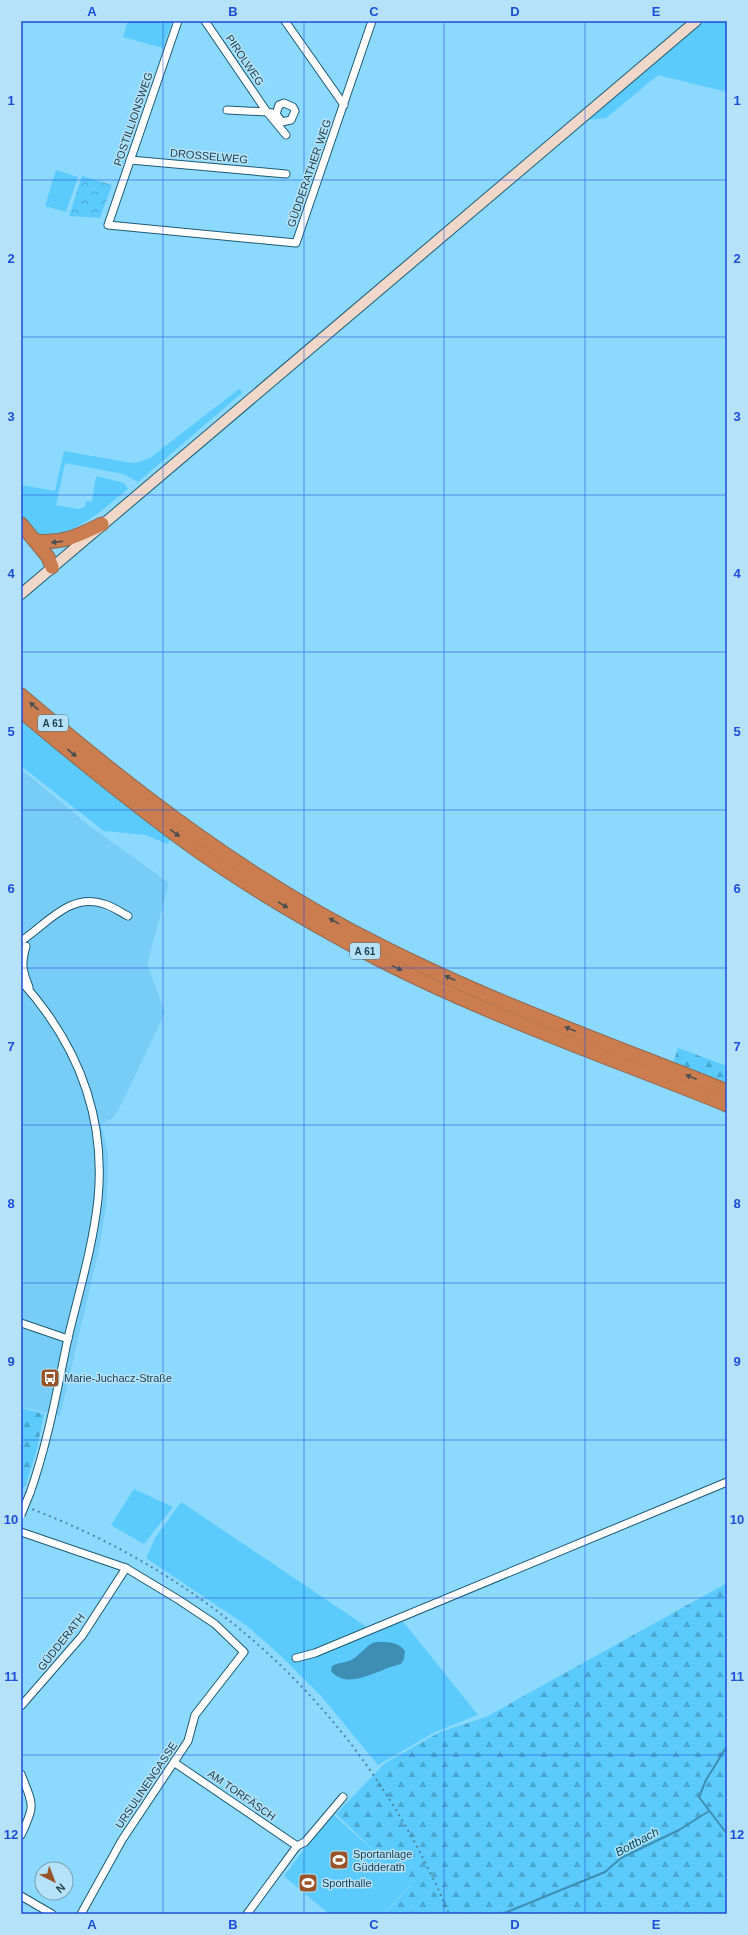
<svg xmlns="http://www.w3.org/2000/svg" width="748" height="1935" viewBox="0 0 748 1935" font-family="Arial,sans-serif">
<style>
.built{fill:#77cdf6}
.green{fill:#5acbfc}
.forest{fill:url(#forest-firs)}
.park{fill:url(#park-crowns)}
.water{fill:#3d8eb2}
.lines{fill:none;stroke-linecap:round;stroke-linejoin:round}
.stream{stroke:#3d8eb2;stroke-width:2}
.minor-casing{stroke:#1c5a73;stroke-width:9}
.secondary-casing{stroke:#1c5a73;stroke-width:12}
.motorway-casing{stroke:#8f6850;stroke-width:15}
.minor{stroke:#fff;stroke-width:7}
.secondary{stroke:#efd8ca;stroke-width:10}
.motorway{stroke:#cb7d50;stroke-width:13}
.rail{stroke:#4f849d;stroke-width:2;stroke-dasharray:2 4;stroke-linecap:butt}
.minor-bridge-casing{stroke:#1c5a73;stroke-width:9;stroke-linecap:butt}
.minor-bridge{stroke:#fff;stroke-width:7}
.oneway{fill:#4a4f4f}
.grid{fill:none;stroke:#1d4ed8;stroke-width:1;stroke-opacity:0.55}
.labels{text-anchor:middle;stroke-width:3;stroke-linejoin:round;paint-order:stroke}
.shield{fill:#b5e2f8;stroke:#4c7182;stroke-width:1}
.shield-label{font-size:10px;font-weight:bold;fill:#1f404f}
.street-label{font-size:11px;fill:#1f404f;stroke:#b5e2f8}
.poi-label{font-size:11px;fill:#1f404f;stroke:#b5e2f8;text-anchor:start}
.water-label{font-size:12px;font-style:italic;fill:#004861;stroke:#b5e2f8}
.neatline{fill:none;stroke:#1d4ed8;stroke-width:1.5}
.grid-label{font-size:13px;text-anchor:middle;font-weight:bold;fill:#1d4ed8}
</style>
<defs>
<pattern id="forest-firs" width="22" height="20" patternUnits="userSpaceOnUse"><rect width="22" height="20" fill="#5acbfc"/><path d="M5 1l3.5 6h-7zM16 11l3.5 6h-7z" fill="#4aa6ce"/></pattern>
<pattern id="park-crowns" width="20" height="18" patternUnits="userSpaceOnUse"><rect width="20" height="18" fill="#5acbfc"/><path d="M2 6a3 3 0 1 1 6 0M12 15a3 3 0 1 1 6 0" fill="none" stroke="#4aa6ce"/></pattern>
</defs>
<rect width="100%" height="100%" fill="#8bd9fe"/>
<!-- built -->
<polygon class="built" points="21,769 91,827 169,883 147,964 165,1013 118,1111 111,1119 101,1124 108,1152 107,1200 99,1249 60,1416 21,1407"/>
<!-- green -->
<g class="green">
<polygon points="128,21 172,22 163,48 123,37"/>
<polygon points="705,21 727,21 727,92 658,75 606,118 587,120"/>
<polygon points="56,170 78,177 66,212 45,206"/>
<path d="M239 389 243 392 138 482 123 474 65 463 56 505 78 509 85 507 86 501 92 502 96 476 124 483 128 489C109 504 88 524 65 532 57 534 48 533 40 536L32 530 21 517V485L55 491 64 451 126 462 136 463 150 458Z"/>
<polygon points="21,721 171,840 167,844 146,835 104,831 21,766"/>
<polygon points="134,1489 173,1507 144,1544 111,1525"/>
<polygon points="181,1502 367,1627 397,1614 478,1715 435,1732 378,1765 322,1697 280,1655 246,1625 146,1558 155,1538"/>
<polygon points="334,1815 411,1885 383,1914 329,1914 284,1876 308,1844"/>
</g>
<!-- forest -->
<g class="forest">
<polygon points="678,1048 727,1066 727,1084 673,1063"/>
<polygon points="21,1408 44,1414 37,1449 26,1484 21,1491"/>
<polygon points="727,1583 727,1914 384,1914 411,1886 336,1814 385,1763 440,1732 486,1717"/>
</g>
<!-- park -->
<polygon class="park" points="82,176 112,185 100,218 69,216"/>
<!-- water -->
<path class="water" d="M376 1642C388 1642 397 1641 405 1651L404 1659 401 1664C380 1668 348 1692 331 1671L332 1666C339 1662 347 1663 353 1659 361 1654 367 1644 376 1642Z"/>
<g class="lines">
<!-- stream -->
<g class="stream">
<polyline points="727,1746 706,1780 699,1797 727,1834"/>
<polyline points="502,1914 605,1872 621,1858 679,1830 709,1811"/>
</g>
<!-- minor casing -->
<g class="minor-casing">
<g id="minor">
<polyline points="178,21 108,225 296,243 372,21"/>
<polyline points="205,21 267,112 286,135"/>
<polyline points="285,21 344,105"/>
<polyline points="227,110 267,112 276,114 282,122 291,120 295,111 293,107 284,103 279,105 276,114"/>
<polyline points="130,160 286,174"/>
<path d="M21 941C46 925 70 892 104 904 112 906 120 912 128 916"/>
<path d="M26 946C21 964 22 970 29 987"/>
<path d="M21 981C77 1043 106 1115 98 1199 93 1246 79 1292 68 1338 57 1390 48 1442 30 1493"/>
<polyline points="21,1323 68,1339"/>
<polyline points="21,1532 126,1568 179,1600 215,1624 244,1652 195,1715 188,1741 122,1840 81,1914"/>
<polyline points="296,1658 315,1653 727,1482"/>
<polyline points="21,1706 82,1636 126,1568"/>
<polyline points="175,1763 297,1846"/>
<path d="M21 1774C33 1805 36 1804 21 1835"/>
<polyline points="21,1896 52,1914"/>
<polyline points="247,1914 297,1846 305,1842 343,1797"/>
</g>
</g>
<!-- secondary casing -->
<g class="secondary-casing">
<polyline id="secondary" points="21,594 696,21"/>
</g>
<!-- motorway casing -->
<g class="motorway-casing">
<g id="motorway">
<polyline points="21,524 48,557 52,567"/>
<path d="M36 541C63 544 79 535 102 524"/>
<path d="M21 695C133 791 251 882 383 947 494 1003 612 1045 727 1091"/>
<path d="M21 711C78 759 137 807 198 851 255 891 317 927 380 960 492 1017 611 1058 727 1105"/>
</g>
</g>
<!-- minor -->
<use href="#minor" class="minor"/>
<!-- secondary -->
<use href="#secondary" class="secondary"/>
<!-- motorway -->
<use href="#motorway" class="motorway"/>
<!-- rail -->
<path class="rail" d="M21 1505C220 1578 367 1719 449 1914"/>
<!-- minor-bridge casing -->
<g class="minor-bridge-casing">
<polyline id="minor-bridge" points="21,1515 30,1493"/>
</g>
<!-- minor-bridge -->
<use href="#minor-bridge" class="minor-bridge"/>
</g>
<!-- one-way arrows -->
<defs><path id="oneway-solid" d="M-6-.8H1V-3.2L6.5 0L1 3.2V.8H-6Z"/></defs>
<g class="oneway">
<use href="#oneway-solid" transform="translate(57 542) rotate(173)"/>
<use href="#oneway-solid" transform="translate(34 706) rotate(-139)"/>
<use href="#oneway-solid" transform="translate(72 753) rotate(39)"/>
<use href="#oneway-solid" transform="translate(175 833) rotate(37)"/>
<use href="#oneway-solid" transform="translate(283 905) rotate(31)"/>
<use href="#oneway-solid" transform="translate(334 921) rotate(-151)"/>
<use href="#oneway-solid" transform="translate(397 968) rotate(26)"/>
<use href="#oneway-solid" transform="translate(450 978) rotate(-155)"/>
<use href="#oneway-solid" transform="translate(570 1029) rotate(-158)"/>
<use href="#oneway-solid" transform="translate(691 1077) rotate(-158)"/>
</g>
<!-- grid -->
<path class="grid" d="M163 21V1914M304 21V1914M444 21V1914M585 21V1914M21 180H727M21 337H727M21 495H727M21 652H727M21 810H727M21 968H727M21 1125H727M21 1283H727M21 1440H727M21 1598H727M21 1755H727"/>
<!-- icons -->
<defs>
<g id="bus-square" transform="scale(1)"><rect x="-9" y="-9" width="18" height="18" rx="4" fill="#995429" stroke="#b5e2f8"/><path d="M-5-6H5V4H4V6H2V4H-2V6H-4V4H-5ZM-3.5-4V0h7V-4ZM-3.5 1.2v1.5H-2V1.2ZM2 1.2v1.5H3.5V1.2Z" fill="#fff"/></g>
<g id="stadium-square" transform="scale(1)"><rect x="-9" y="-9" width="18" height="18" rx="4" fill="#995429" stroke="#b5e2f8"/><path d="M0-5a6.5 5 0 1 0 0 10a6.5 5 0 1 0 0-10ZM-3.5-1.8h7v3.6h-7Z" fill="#fff"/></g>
</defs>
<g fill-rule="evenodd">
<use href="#bus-square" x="50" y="1378"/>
<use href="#stadium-square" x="339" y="1860"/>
<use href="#stadium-square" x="308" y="1883"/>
</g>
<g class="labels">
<!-- shield labels -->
<g class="shield">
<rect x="38" y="715" width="30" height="16" rx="3"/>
<rect x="350" y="943" width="30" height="16" rx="3"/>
</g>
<g class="shield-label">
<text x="53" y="727">A 61</text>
<text x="365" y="955">A 61</text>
</g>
<!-- street labels -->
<g class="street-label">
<text transform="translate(245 60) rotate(56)" y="4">PIROLWEG</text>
<text transform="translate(133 119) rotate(-71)" y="4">POSTILLIONSWEG</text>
<text transform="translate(209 156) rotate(5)" y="4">DROSSELWEG</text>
<text transform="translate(309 173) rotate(-71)" y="4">GÜDDERATHER WEG</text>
<text transform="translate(61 1642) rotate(-52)" y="4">GÜDDERATH</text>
<text transform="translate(146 1785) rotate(-56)" y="4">URSULINENGASSE</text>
<text transform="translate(242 1795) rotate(35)" y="4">AM TORFÄSCH</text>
</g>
<!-- poi labels -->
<g class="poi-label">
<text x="64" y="1382">Marie-Juchacz-Straße</text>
<text x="353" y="1858">Sportanlage<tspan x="353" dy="13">Güdderath</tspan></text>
<text x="322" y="1887">Sporthalle</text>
</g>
<!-- water labels -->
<g class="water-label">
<text transform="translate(637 1842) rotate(-28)" y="4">Bottbach</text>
</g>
</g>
<!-- border -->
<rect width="748" height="1935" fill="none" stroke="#b5e2f8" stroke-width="44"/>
<!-- north arrow -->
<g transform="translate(54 1881) rotate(138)"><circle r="19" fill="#b5e2f8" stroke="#79a1b4"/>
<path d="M0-3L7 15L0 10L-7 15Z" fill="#995429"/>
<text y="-6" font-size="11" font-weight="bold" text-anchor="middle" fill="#1f404f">N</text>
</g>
<rect x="22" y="22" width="704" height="1891" class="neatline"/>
<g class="grid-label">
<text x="92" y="16">A</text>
<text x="233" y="16">B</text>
<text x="374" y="16">C</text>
<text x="515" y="16">D</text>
<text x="656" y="16">E</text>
<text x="11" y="105">1</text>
<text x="737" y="105">1</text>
<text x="11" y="263">2</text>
<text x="737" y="263">2</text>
<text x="11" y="421">3</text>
<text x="737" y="421">3</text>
<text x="11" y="578">4</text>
<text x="737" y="578">4</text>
<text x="11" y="736">5</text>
<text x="737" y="736">5</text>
<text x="11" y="893">6</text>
<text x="737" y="893">6</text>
<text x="11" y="1051">7</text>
<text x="737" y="1051">7</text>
<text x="11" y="1208">8</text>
<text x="737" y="1208">8</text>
<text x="11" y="1366">9</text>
<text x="737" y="1366">9</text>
<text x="11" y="1524">10</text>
<text x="737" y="1524">10</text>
<text x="11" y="1681">11</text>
<text x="737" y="1681">11</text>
<text x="11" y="1839">12</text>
<text x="737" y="1839">12</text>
<text x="92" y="1929">A</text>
<text x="233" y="1929">B</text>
<text x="374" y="1929">C</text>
<text x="515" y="1929">D</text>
<text x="656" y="1929">E</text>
</g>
</svg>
